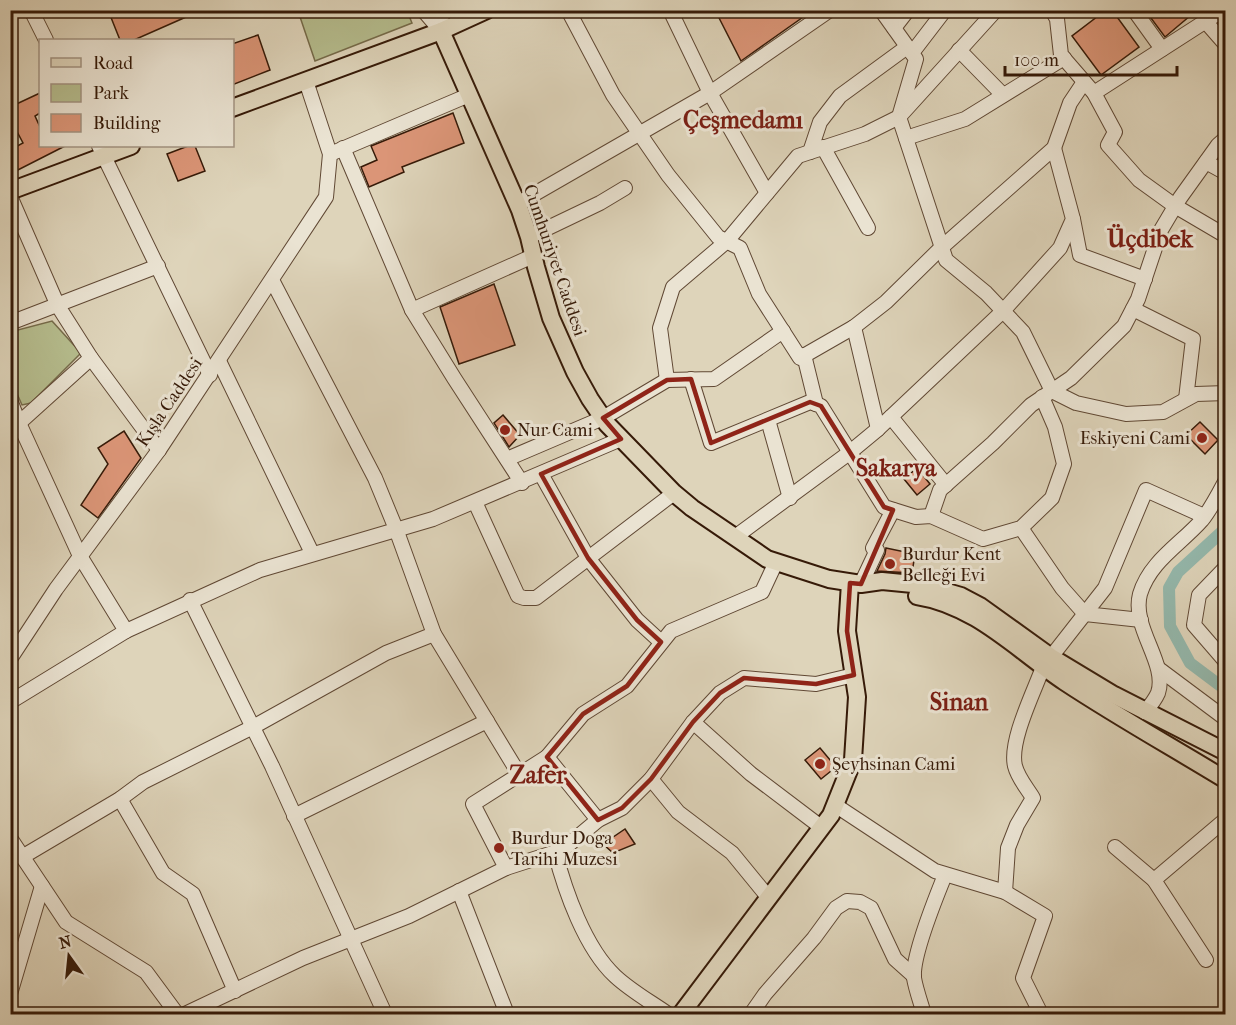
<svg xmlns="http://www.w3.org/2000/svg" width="1236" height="1025" viewBox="0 0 1236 1025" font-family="'IM FELL French Canon',serif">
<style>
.green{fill:#b5bc8d;stroke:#766b4a;stroke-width:1.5}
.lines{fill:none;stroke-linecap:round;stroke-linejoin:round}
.canal{stroke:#94b8ac;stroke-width:12}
.building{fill:#db9577;stroke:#361a08;stroke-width:1.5}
.minor-casing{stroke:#604834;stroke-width:16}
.major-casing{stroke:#361a08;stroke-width:20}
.minor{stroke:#eae3d2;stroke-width:14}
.major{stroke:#ded4ba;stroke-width:16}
.marked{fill:none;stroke:#8f2418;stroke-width:4.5;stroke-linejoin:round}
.poi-dot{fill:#8f2418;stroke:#eae3d2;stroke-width:2}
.labels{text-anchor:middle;stroke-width:6;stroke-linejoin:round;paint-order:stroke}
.street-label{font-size:18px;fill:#361a08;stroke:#eae3d2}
.poi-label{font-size:18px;fill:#361a08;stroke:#eae3d2;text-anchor:start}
.district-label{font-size:24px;font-weight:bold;fill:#7a1f14;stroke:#eae3d2}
</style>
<rect width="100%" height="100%" fill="#ded4ba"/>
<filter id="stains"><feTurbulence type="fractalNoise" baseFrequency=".00333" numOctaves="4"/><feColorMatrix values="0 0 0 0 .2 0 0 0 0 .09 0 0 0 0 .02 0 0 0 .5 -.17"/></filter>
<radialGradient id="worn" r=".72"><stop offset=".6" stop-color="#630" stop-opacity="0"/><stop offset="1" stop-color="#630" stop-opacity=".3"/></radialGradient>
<!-- green -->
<g class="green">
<polygon points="298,11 407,11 412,23 315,61"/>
<polygon points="52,321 81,353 31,403 22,405 11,380 10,332"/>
</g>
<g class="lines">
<!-- canal -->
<polyline class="canal" points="1226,528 1178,572 1169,588 1170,626 1190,663 1226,690"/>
</g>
<!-- building -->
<g class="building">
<polygon points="108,10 183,10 186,17 134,40 120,40"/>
<polygon points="715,10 813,10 741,61"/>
<polygon points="1106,10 1112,10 1139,47 1101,75 1072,36"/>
<polygon points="1145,10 1197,10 1165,37"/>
<polygon points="258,35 270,70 232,85 232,44"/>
<polygon points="40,93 40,113 35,116 40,127 40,146 65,146 10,174 10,150 23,143 15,128 10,130 10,107"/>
<polygon points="453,113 464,143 402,167 404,172 369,187 361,167 377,160 371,146"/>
<polygon points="188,146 195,146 205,171 178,181 167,154"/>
<polygon points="494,284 515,345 459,364 440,307"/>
<polygon points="503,415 520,435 509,447 494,423"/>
<polygon points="1200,422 1218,440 1205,454 1186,435"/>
<polygon points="124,431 141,458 98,518 81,505 108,464 98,448"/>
<polygon points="917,468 930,484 917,495 904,479"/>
<polygon points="886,548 915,554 912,573 877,571 885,554"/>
<polygon points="820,748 836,767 821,779 805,760"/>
<polygon points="625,829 635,844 613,853 603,844"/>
</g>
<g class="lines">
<!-- minor casing -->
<g class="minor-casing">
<g id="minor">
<polyline points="31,10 46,40"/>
<polyline points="423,10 441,31"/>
<polyline points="568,10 613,95 668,175 718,237 740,248 759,294 800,358 854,327 886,302 942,247 1054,148 1070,103 1084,82"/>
<polyline points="670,10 710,93 767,193"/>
<polyline points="881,10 916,59 899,117 946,260 986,293 1023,332 1052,391 1076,403 1126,414 1163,412 1196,394 1226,393"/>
<polyline points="1052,10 1057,19 1061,55 1094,93 1115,132 1108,145 1139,180 1175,206 1226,236"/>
<polyline points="1134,10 1162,49"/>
<polyline points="1205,21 1226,45"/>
<polyline points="894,28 908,10"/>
<polyline points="441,31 442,10"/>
<polyline points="959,50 1003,95"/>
<polyline points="912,53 945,10"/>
<polyline points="1094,93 1223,10"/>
<polyline points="906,138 965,119 1064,58"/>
<polyline points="99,146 210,375"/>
<polyline points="823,147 868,228"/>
<polyline points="343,148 412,310 454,378 522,483"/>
<polyline points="335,152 469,95"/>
<polyline points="810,152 820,122 840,96 907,47"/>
<polyline points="1206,162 1226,173"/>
<polyline points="10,196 58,306 91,358 159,450"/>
<polyline points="517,204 710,93 830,10"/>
<polyline points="1073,219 1080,255 1145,279"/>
<polyline points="529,237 600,203 625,188"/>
<polyline points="272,280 375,478 396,529 434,634 519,774"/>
<polyline points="1133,309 1193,339 1186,399"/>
<polyline points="412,310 533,256"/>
<polyline points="10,323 158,266"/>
<polyline points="854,327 878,429"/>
<polyline points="804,355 816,404"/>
<polyline points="219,361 312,553"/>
<polyline points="691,379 711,443 810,402 821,406 884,507 916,517 931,516 983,539 1021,528 1052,498 1064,464 1055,427 1042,397"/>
<polyline points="667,380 660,328 673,287 727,241 798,156 865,134 899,117 996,10"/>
<polyline points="10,400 19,423 80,556 126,631"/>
<polyline points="891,417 946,485"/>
<polyline points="768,420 790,498"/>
<polyline points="12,426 19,423 91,358"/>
<polyline points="507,459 603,418 667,380 714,379 783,331"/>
<polyline points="541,474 588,558 637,620 661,642"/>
<polyline points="475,502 518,596 524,598 536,598 674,493"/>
<polyline points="931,516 940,490 993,443 1031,405 1071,378 1124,326 1138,299 1161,230 1180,198 1218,145 1226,138"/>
<polyline points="1021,528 1062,588 1085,614 1141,620"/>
<polyline points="735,537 849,453 878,429 1003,311 1060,248 1073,219 1054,148"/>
<polyline points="1226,567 1199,595 1194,625 1226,662"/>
<polyline points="861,584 877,550 873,548 893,510"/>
<polyline points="190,600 272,766 385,1014"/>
<polyline points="1051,657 1105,588 1146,490 1204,516"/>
<polyline points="10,659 56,589 159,450 326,197 330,154 306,81"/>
<polyline points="1159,669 1226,719"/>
<polyline points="10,702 126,631 260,570 433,519 621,439"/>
<path d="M1145 712C1150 706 1155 700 1158 693 1168 663 1131 628 1140 594 1150 561 1181 544 1202 520 1211 509 1219 493 1226 480"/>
<polyline points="693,722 751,774 821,827"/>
<polyline points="547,757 583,714 627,686 671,631 762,592 776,562"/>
<polyline points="651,779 678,812 732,853 768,897"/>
<polyline points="120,799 163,873 193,894 235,991"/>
<polyline points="835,805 935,871 1005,892 1045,916 1023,978 1041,1014"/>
<polyline points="294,816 487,721"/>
<polyline points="10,838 66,922 146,972 177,1014"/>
<polyline points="1115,847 1154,880"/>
<path d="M555 852C565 891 585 948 615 976 631 991 651 1002 668 1014"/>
<polyline points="22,857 120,799 143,782 253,727 386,653 434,634"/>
<polyline points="506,868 473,804 547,757 598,820"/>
<polyline points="459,891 507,1014"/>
<path d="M1005 892 1008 848 1017 825 1033 798C1027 788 1018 778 1015 766 1009 741 1034 692 1043 667"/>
<polyline points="1206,960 1154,880 1226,819"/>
<polyline points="10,994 42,886"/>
<polyline points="185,1014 303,958 409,916 506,868 562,850 598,820 622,808 651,779 693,722 720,693 744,678 816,684 854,675"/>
<polyline points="751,1014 765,994 814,938 836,908 847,901 860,902 871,908 895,959 914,976"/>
<path d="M924 1014C921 1003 916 990 914 978 912 956 936 897 945 875"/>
</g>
</g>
<!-- major casing -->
<g class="major-casing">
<g id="major">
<polyline points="441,31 520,210 529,237 536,267 551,318 575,372 590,399 607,424 674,493 692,508 767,559 829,579 861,584 882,581 923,585 961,596 980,606 1051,657 1114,695 1226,752"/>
<polyline points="232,108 441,31 487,10"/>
<polyline points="10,191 131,146"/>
<path d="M917 596C976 605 1018 651 1065 682 1118 717 1172 747 1226 780"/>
<polyline points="681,1014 831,815 853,760 857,697 847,631 850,583"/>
</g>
</g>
<!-- minor -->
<use href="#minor" class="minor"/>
<!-- major -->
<use href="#major" class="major"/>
</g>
<!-- marked area -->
<path class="marked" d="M691 379 711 443 810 402 821 406 884 507 893 510 861 584 850 583 847 631 854 675 816 684 744 678 720 693 693 722 651 779 622 808 598 820 547 757 583 714 627 686 661 642 637 620 588 558 541 474 621 439 603 418 667 380Z"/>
<!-- markers -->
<g class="poi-dot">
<circle cx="505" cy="430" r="6"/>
<circle cx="1202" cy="438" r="6"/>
<circle cx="890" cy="564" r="6"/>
<circle cx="820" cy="764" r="6"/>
<circle cx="499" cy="848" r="6"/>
</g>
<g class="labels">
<!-- street labels -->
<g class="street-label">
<text transform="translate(555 260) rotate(71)" y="6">Cumhuriyet Caddesi</text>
<text transform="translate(169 402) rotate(-56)" y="6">Kışla Caddesi</text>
</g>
<!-- poi labels -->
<g class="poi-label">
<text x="517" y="436">Nur Cami</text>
<text x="1190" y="444" text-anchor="end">Eskiyeni Cami</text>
<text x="902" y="560">Burdur Kent<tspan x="902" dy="21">Belleği Evi</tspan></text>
<text x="832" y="770">Şeyhsinan Cami</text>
<text x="511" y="844">Burdur Doga<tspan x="511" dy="21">Tarihi Muzesi</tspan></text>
</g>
<!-- district labels -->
<g class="district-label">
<text x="743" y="128">Çeşmedamı</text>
<text x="1150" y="247">Üçdibek</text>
<text x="896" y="476">Sakarya</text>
<text x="959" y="710">Sinan</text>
<text x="538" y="783">Zafer</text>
</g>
</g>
<!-- margin -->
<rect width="1236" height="1025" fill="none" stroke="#ded4ba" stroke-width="36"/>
<rect x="12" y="12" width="1212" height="1001" fill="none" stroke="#361a08" stroke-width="3"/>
<rect x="18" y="18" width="1200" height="989" fill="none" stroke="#361a08" stroke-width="1.5"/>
<!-- legend -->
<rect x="39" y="39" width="195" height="108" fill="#eae3d2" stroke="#a29381" stroke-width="1.5"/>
<rect x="51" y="58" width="30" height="9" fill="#ded4ba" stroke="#a29381" stroke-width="1.5"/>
<text x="93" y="69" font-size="18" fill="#361a08">Road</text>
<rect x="51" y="84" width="30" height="18" fill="#b5bc8d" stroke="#a29381" stroke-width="1.5"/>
<text x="93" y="99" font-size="18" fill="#361a08">Park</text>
<rect x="51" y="114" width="30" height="18" fill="#db9577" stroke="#a29381" stroke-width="1.5"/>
<text x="93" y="129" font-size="18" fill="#361a08">Building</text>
<!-- north arrow -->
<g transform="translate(69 956) rotate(345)" stroke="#eae3d2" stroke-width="4.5" paint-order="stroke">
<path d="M0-4.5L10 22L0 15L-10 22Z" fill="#361a08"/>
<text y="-9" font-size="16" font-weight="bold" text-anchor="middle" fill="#361a08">N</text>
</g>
<!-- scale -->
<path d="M1005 66v9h172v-9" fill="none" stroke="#361a08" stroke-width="3"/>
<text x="1014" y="66" font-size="18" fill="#361a08" stroke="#eae3d2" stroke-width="4.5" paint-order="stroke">100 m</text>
<rect width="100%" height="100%" filter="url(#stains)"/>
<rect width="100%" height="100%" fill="url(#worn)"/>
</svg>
